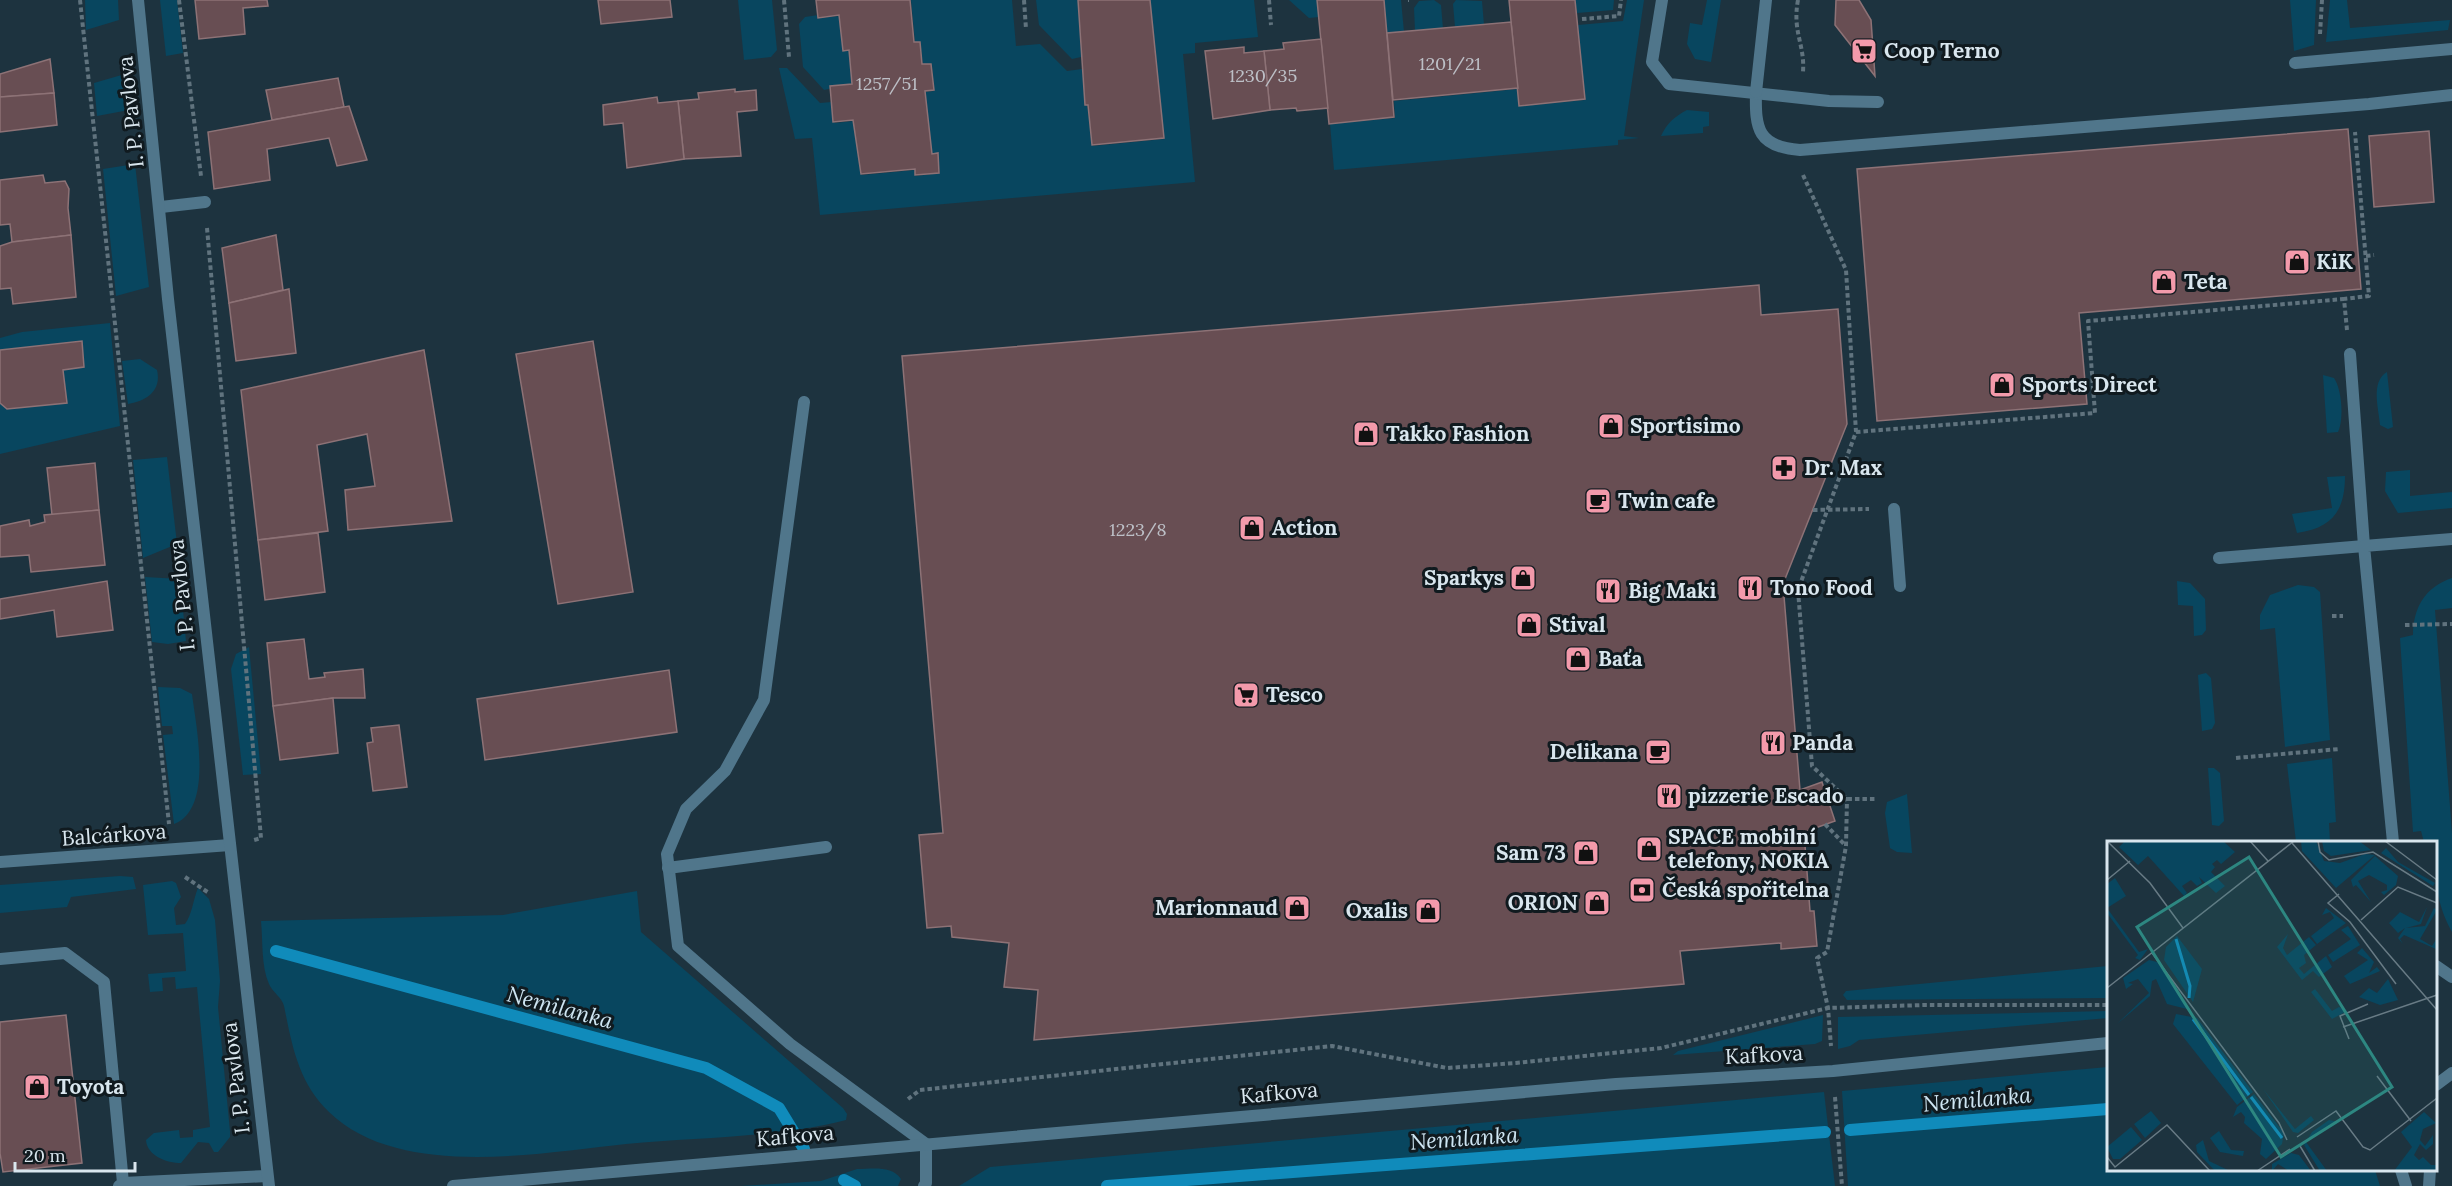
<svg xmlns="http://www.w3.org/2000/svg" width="2452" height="1186" viewBox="0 0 2452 1186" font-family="Lora,serif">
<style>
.green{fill:#08465f}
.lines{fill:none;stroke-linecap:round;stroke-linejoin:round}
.stream{stroke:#108bbb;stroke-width:12}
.building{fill:#684e53;stroke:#8d7276;stroke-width:1.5}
.path{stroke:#60737e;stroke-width:4;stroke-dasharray:4.5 3;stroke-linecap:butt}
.service{stroke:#50768b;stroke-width:12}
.minor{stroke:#50768b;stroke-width:12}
.tertiary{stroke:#50768b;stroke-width:12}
.labels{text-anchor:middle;stroke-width:6;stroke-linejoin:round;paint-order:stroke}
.number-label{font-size:18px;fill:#bdc0c7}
.poi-label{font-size:21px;font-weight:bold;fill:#d9e6ee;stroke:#101a1f;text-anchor:start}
.street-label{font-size:21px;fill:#d9e6ee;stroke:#101a1f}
.water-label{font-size:22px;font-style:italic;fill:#cfe6f3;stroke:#101a1f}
.inset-river{fill:none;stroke:#108bbb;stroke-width:3}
.inset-road{fill:none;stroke:#687b85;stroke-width:1.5}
.view{fill:#2d8781;fill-opacity:0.15;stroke:#2d8781;stroke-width:3}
.inset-edge{fill:none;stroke:#d9e6ee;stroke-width:3}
</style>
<rect width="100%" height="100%" fill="#1d333f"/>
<!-- green -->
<g class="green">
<polygon points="85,0 118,0 119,20 86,30"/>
<polygon points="160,0 177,0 183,53 166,56"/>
<polygon points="738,0 772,0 777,50 771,57 744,60"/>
<polygon points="911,0 1012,0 1016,46 1040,44 1067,71 1082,69 1093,146 1164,139 1150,0 1254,0 1258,37 1195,43 1195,53 1183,54 1195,182 820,215 812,138 795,139 779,68 787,68 820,103 832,102 835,123 854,121 855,136 858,136 862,175 915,170 916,176 940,173 938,154 932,155 925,92 934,91 932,65 923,65 920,43 915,43"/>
<polygon points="1036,0 1078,0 1084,54 1081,57 1072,59 1039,25"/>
<polygon points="1289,0 1318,0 1319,17 1309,18"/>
<polygon points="1384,0 1401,0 1404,32 1387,34"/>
<polygon points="1434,0 1441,5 1443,29 1415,31 1414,8 1419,1"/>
<polygon points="1456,0 1482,1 1484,25 1455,27 1453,4"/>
<polygon points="1575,0 1614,0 1613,10 1577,13"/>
<polygon points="1627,0 1644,0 1624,136 1639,138 1618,140 1618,145 1334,170 1330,124 1395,118 1394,101 1518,89 1520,106 1585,100 1578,25 1623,21"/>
<polygon points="1707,0 1721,0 1711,62 1695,59 1687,44 1690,23 1702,25"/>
<polygon points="2290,0 2316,0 2314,45 2294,51"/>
<polygon points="2330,0 2347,0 2350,28 2450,20 2448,30 2326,42"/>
<polygon points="818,15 819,18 840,16 843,51 849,50 852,84 824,90 803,67 799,24 805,17"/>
<polygon points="125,74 129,110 97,116 94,83"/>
<path d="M1687 110 1709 112V126L1703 127V133L1661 136C1667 123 1674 117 1687 110Z"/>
<polygon points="135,164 149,287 116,296 103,169"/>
<polygon points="110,323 120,426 0,454 0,338 22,332"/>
<path d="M140 359 157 370C162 391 146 401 128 404L122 361Z"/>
<path d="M2387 372 2393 427 2388 429 2380 425C2379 409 2370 382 2387 372Z"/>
<path d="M2323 375 2334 378C2342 390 2344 419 2338 432L2327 433Z"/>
<polygon points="167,457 177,544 143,558 133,460"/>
<polygon points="2410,470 2410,496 2452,492 2452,508 2398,513 2385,491 2386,472"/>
<path d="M2345 476C2345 511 2332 528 2297 533L2292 514 2332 508 2327 477Z"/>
<polygon points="145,577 180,579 186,641 168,644 152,642"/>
<path d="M2452 578V608L2435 610 2452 833V932C2434 899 2436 878 2436 842H2424L2421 831 2413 832 2400 638 2413 635C2413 608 2425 587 2452 578Z"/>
<polygon points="2177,581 2190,583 2205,599 2206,630 2202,635 2194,636 2193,606 2178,605"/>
<polygon points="2298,585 2314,587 2320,592 2330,740 2285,747 2275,628 2260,630 2260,615 2270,595"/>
<polygon points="249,647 261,774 243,775 231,669 236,654"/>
<polygon points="2206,673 2211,678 2215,723 2212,729 2202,731 2198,675"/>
<path d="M158 687 180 688 192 694C196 726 214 809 174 824L163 735 173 734 172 726H162Z"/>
<polygon points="2332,758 2336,822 2329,823 2330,842 2296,842 2287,764"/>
<polygon points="2208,768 2214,768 2220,773 2224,821 2219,826 2212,825"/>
<polygon points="1907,794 1912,853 1897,852 1890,848 1885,813 1887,802"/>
<polygon points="120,876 133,877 136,889 71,897 67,907 0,913 0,885"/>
<path d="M172 881 176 883 181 897 174 908 176 925 185 924C192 915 193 900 198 888L209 899 215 920 220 981 218 1007 230 1131V1137L218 1152H214L209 1143 198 1142 181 1163C167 1163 147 1156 146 1140L154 1133 179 1130 180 1138 193 1137V1130L210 1127 197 987 176 989 175 977 162 978 163 991 150 992 148 974 186 971 183 933 148 935 143 885Z"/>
<path d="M637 891 641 932 843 1108 847 1114 846 1120C777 1138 698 1137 626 1144 539 1153 399 1180 329 1112 298 1082 292 1045 284 1006 282 997 272 992 269 984 261 966 263 941 261 921L503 915Z"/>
<polygon points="2108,966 2108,998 1847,1000 1843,995 1846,991"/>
<polygon points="2108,1011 2108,1018 1859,1040 1850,1046 1838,1049 1838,1017"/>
<polygon points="1823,1015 1822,1041 1815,1044 1673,1055 1678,1051"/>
<polygon points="2108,1067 2108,1170 2375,1170 2380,1186 1848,1186 1842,1091"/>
<polygon points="1824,1092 1835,1186 959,1186 990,1167"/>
<path d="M857 1169C872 1169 892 1165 901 1179L898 1186H741L821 1181Z"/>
</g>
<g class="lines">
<!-- stream -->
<g class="stream">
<polyline points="276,951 706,1068 779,1108 804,1149"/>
<polyline points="1850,1130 2108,1109"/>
<polyline points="844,1180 855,1186"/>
<polyline points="1107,1186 1825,1132"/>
</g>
</g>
<!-- building -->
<g class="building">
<polygon points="195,0 267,0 268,6 243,8 245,34 199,39"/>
<polygon points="598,0 670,0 672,17 601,24"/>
<polygon points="816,0 910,0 914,42 920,42 922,64 931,64 934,90 925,91 932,154 938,153 939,173 915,175 915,169 861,174 853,120 833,122 830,86 852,84 849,50 843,51 839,15 818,18"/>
<polygon points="1078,0 1150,0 1164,138 1092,145 1088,105 1085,105"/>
<polygon points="1317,0 1384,0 1394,117 1329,124"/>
<polygon points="1509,0 1575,0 1585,99 1519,106"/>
<polygon points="1836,0 1859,0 1871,20 1875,76 1835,25"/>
<polygon points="1511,22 1518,88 1393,100 1387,33"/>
<polygon points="1321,39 1328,108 1297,111 1296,108 1270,110 1264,51 1284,49 1283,43"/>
<polygon points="1244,47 1244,53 1264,51 1270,110 1213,119 1205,51"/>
<polygon points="50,59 54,93 0,97 0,74"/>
<polygon points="338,78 344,107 272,120 266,90"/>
<polygon points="735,89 735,92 756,90 757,110 737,112 741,156 684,159 678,101 699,99 698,93"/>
<polygon points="54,93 57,125 0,132 0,97"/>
<polygon points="657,97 658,103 678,101 684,159 627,168 623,123 604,125 603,105"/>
<polygon points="349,106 367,160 337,166 329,138 267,149 270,180 214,189 208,132"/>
<polygon points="2348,129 2361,289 2079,313 2087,404 1877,421 1857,169"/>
<polygon points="2429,131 2434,202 2374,207 2369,136"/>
<polygon points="43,175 45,183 65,181 69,189 68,208 71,235 12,242 10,224 0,225 0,180"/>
<polygon points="71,235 76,297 13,304 11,288 0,289 0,246 12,242"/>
<polygon points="276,235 283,290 229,303 222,248"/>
<polygon points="1759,285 1761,315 1838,309 1847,424 1783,584 1800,790 1822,782 1835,821 1804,832 1810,911 1814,911 1817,946 1781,949 1781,943 1680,951 1684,984 1034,1040 1038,990 1004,987 1009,943 952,937 951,926 927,928 919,835 943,833 902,356"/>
<polygon points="289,289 296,353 236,361 229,303"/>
<polygon points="82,341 84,367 63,370 67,403 7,409 0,403 0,350"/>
<polygon points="593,341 633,592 558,604 516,354"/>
<polygon points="424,350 452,521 348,530 345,490 375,486 367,434 317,445 328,531 258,540 241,390"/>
<polygon points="95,463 99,510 52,515 47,468"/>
<polygon points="99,510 105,565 31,572 29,555 0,557 0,526 29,520 30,526 45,522 44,515"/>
<polygon points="318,533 325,592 265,600 258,540"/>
<polygon points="107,581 113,630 57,637 54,610 0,619 0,599"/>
<polygon points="304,639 309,679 325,677 324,673 363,669 365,698 333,698 273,706 267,643"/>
<polygon points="669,670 677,732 485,760 477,699"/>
<polygon points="333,698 338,753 280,760 273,706"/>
<polygon points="399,725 407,787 373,791 367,743 373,742 371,728"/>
<polygon points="66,1015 82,1163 3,1172 0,1153 0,1022"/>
</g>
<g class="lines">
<!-- path -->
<g class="path">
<polyline points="80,0 169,824"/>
<polyline points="179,0 201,176"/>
<polyline points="784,0 789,57"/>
<polyline points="1024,0 1026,29"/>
<polyline points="1269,0 1271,25"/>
<polyline points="1408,0 1409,0"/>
<path d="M1798 0C1792 32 1805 44 1803 72"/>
<polyline points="1582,19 1619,16 1621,0"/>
<polyline points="2320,34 2322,0"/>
<polyline points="1803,175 1846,270 1856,432 1798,590 1812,766 1847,799 1877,799"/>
<polyline points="207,228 261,838 254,840"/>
<polyline points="2366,256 2374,255"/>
<polyline points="2347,330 2344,299 2369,296 2355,132"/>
<polyline points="1856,432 2095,413 2088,321 2344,299"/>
<polyline points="1813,510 1869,509"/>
<polyline points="2332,616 2343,616"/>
<polyline points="2405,625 2452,624"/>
<polyline points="2236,758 2340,749"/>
<polyline points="1830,803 1847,799 1846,846 1827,952 1817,958 1828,1008 1831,1046"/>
<polyline points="1825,824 1845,845"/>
<polyline points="185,877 209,893"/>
<polyline points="1835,1097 1842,1186"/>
<polyline points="908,1099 920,1090 1332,1046 1447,1068 1516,1063 1661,1048 1828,1008 1924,1005 2108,1005"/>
</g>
<!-- service -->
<g class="service">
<path d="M1756 92C1755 129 1758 147 1800 150L2369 104 2452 95"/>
<polyline points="161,207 205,202"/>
<polyline points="804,402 764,700 725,771 686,809 667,854 678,946 790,1044 926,1144 926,1183 924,1186"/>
<polyline points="1894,509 1900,586"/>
<polyline points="2219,558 2364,546 2350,354"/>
<polyline points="668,868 826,847"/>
<polyline points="0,959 65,953 104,982 123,1183 119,1186"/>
<polyline points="123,1183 267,1176"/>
</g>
<!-- minor -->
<g class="minor">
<polyline points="1662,0 1652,62 1669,84 1829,101 1878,102"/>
<polyline points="2295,63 2452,49"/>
<polyline points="1756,92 1766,0"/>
<polyline points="0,862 230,845"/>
<polyline points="2401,1170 2406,1186"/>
<polyline points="2429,1186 2430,1170"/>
</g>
<!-- tertiary -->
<g class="tertiary">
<polyline points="138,0 168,299 269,1186"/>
<polyline points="2393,842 2364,546 2452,539"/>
<polyline points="2436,966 2452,977"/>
<polyline points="2436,1085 2452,1073"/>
<polyline points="453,1186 1616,1084 1833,1071 2108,1043"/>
</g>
</g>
<!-- icons -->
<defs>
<g id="supermarket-square" transform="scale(1.35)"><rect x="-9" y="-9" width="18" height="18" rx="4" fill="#f39aab" stroke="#101a1f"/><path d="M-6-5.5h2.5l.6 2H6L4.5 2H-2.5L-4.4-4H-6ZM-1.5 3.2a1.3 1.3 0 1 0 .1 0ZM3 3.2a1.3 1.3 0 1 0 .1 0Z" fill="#111"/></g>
<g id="shop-square" transform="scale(1.35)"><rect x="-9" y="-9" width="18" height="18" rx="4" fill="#f39aab" stroke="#101a1f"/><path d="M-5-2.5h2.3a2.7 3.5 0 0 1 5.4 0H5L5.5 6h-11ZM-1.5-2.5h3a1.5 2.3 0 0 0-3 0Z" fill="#111"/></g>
<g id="pharmacy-square" transform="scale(1.35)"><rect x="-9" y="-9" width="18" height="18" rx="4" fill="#f39aab" stroke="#101a1f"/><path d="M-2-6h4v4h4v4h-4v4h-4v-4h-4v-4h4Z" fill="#111"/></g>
<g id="cafe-square" transform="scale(1.35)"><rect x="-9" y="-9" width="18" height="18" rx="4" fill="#f39aab" stroke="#101a1f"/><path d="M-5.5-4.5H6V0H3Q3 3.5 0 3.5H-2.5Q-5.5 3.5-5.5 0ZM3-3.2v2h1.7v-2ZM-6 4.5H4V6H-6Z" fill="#111"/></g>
<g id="restaurant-square" transform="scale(1.35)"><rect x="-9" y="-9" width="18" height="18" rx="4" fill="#f39aab" stroke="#101a1f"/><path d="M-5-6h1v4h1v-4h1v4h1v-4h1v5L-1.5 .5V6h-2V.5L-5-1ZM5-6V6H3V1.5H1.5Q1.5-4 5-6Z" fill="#111"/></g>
<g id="bank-square" transform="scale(1.35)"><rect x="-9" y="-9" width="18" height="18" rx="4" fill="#f39aab" stroke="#101a1f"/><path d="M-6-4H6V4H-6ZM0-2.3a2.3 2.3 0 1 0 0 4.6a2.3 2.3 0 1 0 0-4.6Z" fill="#111"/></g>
</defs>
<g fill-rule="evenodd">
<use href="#supermarket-square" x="1864" y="51"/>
<use href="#shop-square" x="2297" y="262"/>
<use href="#shop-square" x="2164" y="282"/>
<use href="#shop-square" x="2002" y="385"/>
<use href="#shop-square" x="1611" y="426"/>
<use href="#shop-square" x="1366" y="434"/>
<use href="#pharmacy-square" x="1784" y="468"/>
<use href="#cafe-square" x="1598" y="501"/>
<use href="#shop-square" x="1252" y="528"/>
<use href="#shop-square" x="1523" y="578"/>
<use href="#restaurant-square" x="1750" y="588"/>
<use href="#restaurant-square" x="1608" y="591"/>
<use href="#shop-square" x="1529" y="625"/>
<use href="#shop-square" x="1578" y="659"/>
<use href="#supermarket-square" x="1246" y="695"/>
<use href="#restaurant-square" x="1773" y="743"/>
<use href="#cafe-square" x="1658" y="752"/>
<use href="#restaurant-square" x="1669" y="796"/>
<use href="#shop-square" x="1649" y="849"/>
<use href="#shop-square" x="1586" y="853"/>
<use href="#bank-square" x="1642" y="890"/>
<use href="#shop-square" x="1597" y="903"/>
<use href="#shop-square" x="1297" y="908"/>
<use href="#shop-square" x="1428" y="911"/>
<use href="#shop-square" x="37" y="1087"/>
</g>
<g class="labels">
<!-- number labels -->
<g class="number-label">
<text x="1450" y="70">1201/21</text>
<text x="1263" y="82">1230/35</text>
<text x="887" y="90">1257/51</text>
<text x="1138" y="536">1223/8</text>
</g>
<!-- poi labels -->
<g class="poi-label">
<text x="1884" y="58">Coop Terno</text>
<text x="2316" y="269">KiK</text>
<text x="2184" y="289">Teta</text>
<text x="2022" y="392">Sports Direct</text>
<text x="1630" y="433">Sportisimo</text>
<text x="1386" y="441">Takko Fashion</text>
<text x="1804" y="475">Dr. Max</text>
<text x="1618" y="508">Twin cafe</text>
<text x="1272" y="535">Action</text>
<text x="1504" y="585" text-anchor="end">Sparkys</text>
<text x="1770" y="595">Tono Food</text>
<text x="1628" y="598">Big Maki</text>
<text x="1549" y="632">Stival</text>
<text x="1598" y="666">Baťa</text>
<text x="1266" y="702">Tesco</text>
<text x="1792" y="750">Panda</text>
<text x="1638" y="759" text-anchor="end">Delikana</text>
<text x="1688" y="803">pizzerie Escado</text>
<text x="1668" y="844">SPACE mobilní<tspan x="1668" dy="24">telefony, NOKIA</tspan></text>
<text x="1566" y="860" text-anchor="end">Sam 73</text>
<text x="1662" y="897">Česká spořitelna</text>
<text x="1578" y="910" text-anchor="end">ORION</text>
<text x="1278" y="915" text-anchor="end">Marionnaud</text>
<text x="1408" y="918" text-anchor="end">Oxalis</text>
<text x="57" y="1094">Toyota</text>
</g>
<!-- street labels -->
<g class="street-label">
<text transform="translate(131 112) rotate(-96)" y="7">I. P. Pavlova</text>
<text transform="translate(182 595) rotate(-96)" y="7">I. P. Pavlova</text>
<text transform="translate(114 835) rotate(-4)" y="7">Balcárkova</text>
<text transform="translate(1764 1055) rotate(-3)" y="7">Kafkova</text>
<text transform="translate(236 1078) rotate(-97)" y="7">I. P. Pavlova</text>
<text transform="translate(1279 1093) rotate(-5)" y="7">Kafkova</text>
<text transform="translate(795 1136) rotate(-5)" y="7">Kafkova</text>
</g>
<!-- water labels -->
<g class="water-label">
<text transform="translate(560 1007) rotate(15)" y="8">Nemilanka</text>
<text transform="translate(1977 1099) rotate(-5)" y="8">Nemilanka</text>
<text transform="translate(1464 1138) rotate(-4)" y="8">Nemilanka</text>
</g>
</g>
<!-- overview -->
<g transform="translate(2107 841)">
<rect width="330" height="330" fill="#1d333f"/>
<path d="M18 0H116L128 11 114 23 110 19 105 23 108 26 104 31 118 45 109 52 92 36 95 42 90 45 84 39 75 45 80 52 77 55 41 15 31 24 12 6ZM209 0 217 20 233 22 258 13 268 14 229 47 195 10 194 0ZM215 0H252L264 9 224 15 217 10ZM279 7 291 21 328 42 326 45 274 12ZM268 15 291 35 289 44 277 54 274 51 280 49V44L262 34 251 40 264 61 249 44 246 46 244 39ZM8 37 19 55 0 67 32 111 41 108 33 119 28 117 31 114 0 72V43ZM320 66 314 83 299 87 318 85 327 67 330 69 313 98 325 105 330 97 329 108 297 94 293 98 296 103 291 97 298 87 291 92 282 82 293 71 312 81ZM219 67 239 82 210 103 204 95 227 77 223 71 215 74ZM241 85 253 104 226 121 221 114 244 98 234 89ZM181 93 176 107 180 114 202 96 209 104 197 114 199 122 192 127 197 133 219 115 225 126 212 136 206 130 195 139 170 106ZM70 95 95 128 86 161 57 119 59 106ZM255 107 267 121 262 132 270 126 273 130 243 143 237 135 261 119 250 112ZM42 119 50 121 84 169 60 163 49 138 45 140 43 155 10 183 42 152 31 138 21 142 26 143 19 148 16 137ZM281 138 291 159 273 164 252 156 262 147 270 152ZM208 148 225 170 232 166 240 170 225 178 204 151ZM69 173 90 177 146 251 130 264 66 183ZM156 248 188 288 204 275 207 279 191 292 186 291ZM147 253 177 292 175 303 159 318 153 313 155 298 137 282 138 276 134 271 126 276 130 266ZM44 270 54 282 38 297 27 283ZM317 271 329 282 316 288 313 299 318 305 326 294V303L319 309 313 303 307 314 312 319 316 316 324 324H330V329L287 330 305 306 294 291ZM222 279 232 281 199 301 220 330H213L197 304 205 291ZM24 286 35 299 13 318H6L0 306ZM112 290 124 309 137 310 136 315 113 311 103 297ZM96 299 102 320 123 330H108L90 311 89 304ZM184 312 192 314 204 330H182L171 323 165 330V323Z" fill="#08465f"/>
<path class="inset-river" d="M69 98 83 145 82 157M86 178 142 254M144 256 175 297"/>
<path class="inset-road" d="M0 0 43 42 76 87M143 0 161 20M211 0 213 11 222 19 266 11 330 51M278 0 330 39M185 2 330 169M0 39 23 20M232 53 221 62 243 81 289 143M254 79 291 46 330 62M45 112 172 282 180 299M0 147 187 0M236 186 330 154M242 198 233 175 261 163M270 235 304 280M190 296 229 270 256 306 263 309 330 257M193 305 208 330M0 316 8 326 60 284 103 330M150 330 183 308"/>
<path class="view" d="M142 16 285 246 174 316 30 86Z"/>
<rect width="330" height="330" class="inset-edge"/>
</g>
<!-- scale -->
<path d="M15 1162v9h120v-9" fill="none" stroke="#d9e6ee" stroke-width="3"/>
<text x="24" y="1162" font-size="18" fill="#d9e6ee" stroke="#101a1f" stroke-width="4.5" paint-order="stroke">20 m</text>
</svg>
